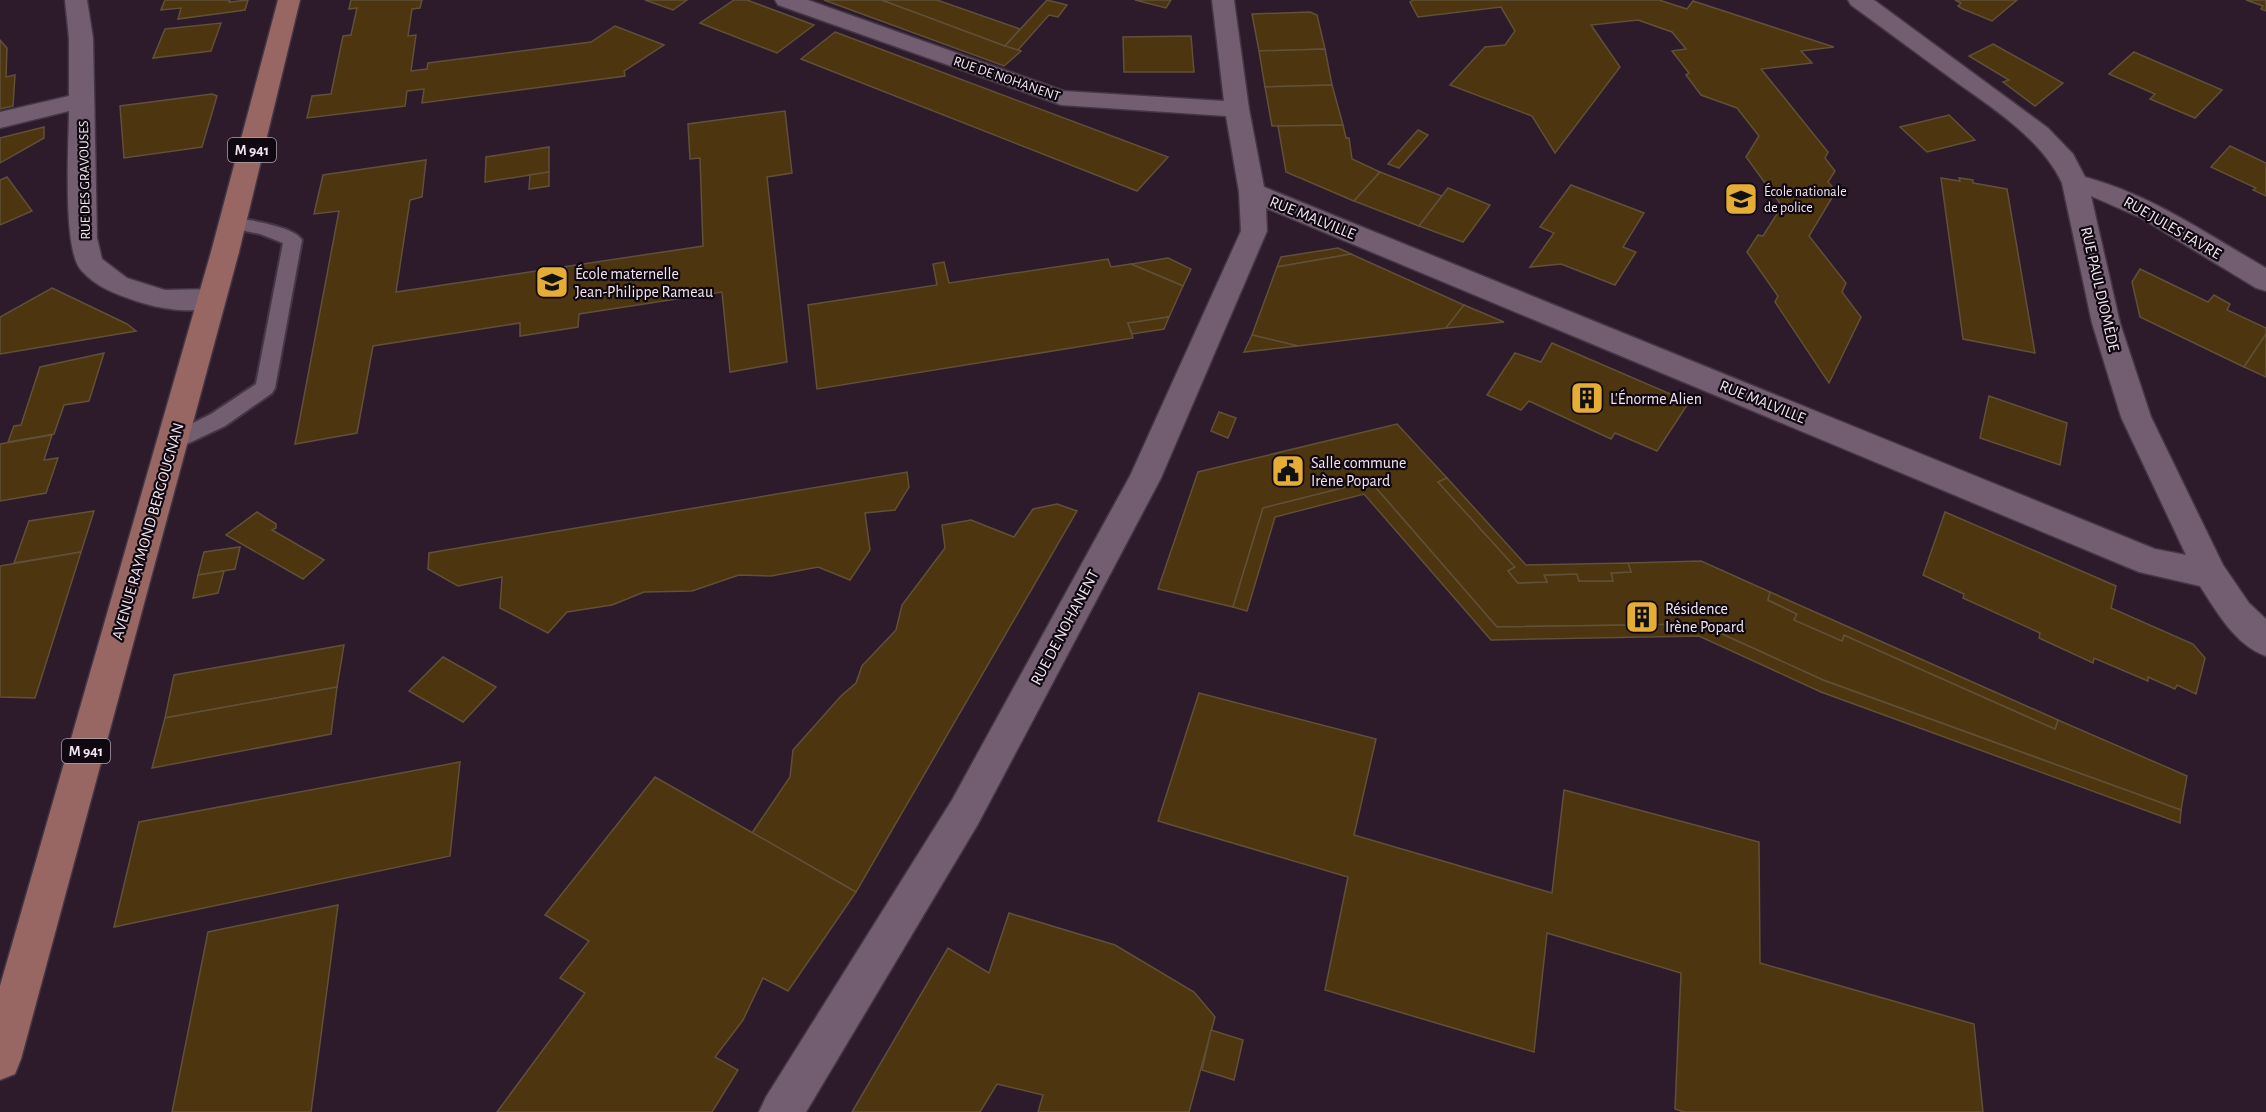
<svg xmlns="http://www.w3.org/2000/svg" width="2266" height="1112" viewBox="0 0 2266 1112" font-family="'Alegreya Sans',sans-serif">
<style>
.building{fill:#4c350f;stroke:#605038;stroke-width:1.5}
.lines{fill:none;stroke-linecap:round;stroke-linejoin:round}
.lane-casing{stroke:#453645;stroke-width:4}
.street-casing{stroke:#453645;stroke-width:3}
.primary-casing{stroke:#453645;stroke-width:3}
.lane{fill:#725d71;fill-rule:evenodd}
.street{fill:#725d71;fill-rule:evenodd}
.primary{fill:#986764;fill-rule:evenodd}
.labels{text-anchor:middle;stroke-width:4.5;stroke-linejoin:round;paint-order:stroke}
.far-street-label{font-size:14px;fill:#f2e5f1;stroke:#100810}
.far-poi-label{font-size:14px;fill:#f2e5f1;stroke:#100810;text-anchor:start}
.shield{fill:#100810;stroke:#aea3ae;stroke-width:1.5}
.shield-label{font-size:15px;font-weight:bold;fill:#f2e5f1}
.street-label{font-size:16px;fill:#f2e5f1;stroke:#100810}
.poi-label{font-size:16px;fill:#f2e5f1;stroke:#100810;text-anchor:start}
</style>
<rect width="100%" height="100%" fill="#2d1b2c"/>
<!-- building -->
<g class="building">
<polygon points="165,0 230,0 229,2 248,0 245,10 178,19 181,8 161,10"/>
<polygon points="351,0 422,0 420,8 412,9 408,36 416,35 411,71 427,69 428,63 591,42 615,26 664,45 624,71 625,76 422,103 424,89 407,91 405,106 307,118 312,96 331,94 343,36 351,35 357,8 349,9"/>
<polygon points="645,0 687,0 673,10"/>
<polygon points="734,0 747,0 814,25 777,53 700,23"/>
<polygon points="824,0 882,0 1021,51 1004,66"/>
<polygon points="882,0 937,0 1020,29 1005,46"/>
<polygon points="1047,0 1067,5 1058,17 1049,15 1018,50 1005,46"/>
<polygon points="1135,0 1171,0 1166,8"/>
<polygon points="1413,0 1659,0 1687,9 1693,1 1834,47 1801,51 1812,63 1761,69 1828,152 1825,158 1835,171 1828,182 1836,191 1809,236 1846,283 1842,292 1861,317 1829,383 1775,302 1778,296 1747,252 1758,235 1763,236 1782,206 1746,157 1759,136 1737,108 1701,95 1686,75 1689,73 1672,51 1686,49 1672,32 1638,20 1591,25 1620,67 1555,153 1532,116 1450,85 1485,47 1505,45 1515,31 1501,7 1418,17 1410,2"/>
<polygon points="1955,0 2017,0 1992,21 1963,9 1958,6 1961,3"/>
<polygon points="2246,0 2266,0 2266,11 2261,9 2263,6"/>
<polygon points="1310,12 1317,15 1325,49 1259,51 1252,14"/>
<polygon points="221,23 211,51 153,58 165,29"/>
<polygon points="835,32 1168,157 1137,191 801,59"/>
<polygon points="1191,36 1194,72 1124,72 1123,37"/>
<polygon points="0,40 7,48 6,77 15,75 13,106 0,109"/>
<polygon points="1993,44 2063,83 2035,106 2003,82 2009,80 1969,56"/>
<polygon points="1325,49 1332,85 1265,87 1259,51"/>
<polygon points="2134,52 2222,90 2195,118 2150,99 2155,94 2109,74"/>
<polygon points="1332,85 1343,125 1272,126 1265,87"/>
<polygon points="212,94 217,96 202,147 124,158 120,106"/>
<polygon points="785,111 792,173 767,177 787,362 730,372 722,292 579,314 578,327 520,336 520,323 373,346 357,433 295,444 339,211 314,214 323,175 426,160 422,197 410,200 396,292 703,246 700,158 690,159 688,124"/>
<polygon points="1949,115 1975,140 1927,152 1900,127"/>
<polygon points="1343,125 1346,138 1349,138 1352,159 1380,172 1354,201 1286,172 1278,126"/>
<polygon points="44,127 44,138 0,163 0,138"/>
<polygon points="1418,130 1428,135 1399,168 1388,164"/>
<polygon points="2230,146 2266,163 2266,196 2253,190 2256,188 2211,167"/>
<polygon points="549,147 549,172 485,182 486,157"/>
<polygon points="549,172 549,186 529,189 530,175"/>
<polygon points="1380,172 1442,196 1419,226 1354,201"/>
<polygon points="7,177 32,211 0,225 0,180"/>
<polygon points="1941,178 1960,181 1959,178 1973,180 1973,183 2007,189 2035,353 1963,339"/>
<polygon points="1571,185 1644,213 1623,247 1636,252 1615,285 1561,264 1530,267 1554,233 1540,227"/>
<polygon points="1448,188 1490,205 1463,242 1419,226"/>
<polygon points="1338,248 1351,254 1277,267 1281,257"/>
<polygon points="1351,254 1464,305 1446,328 1298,346 1252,335 1277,267"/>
<polygon points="1168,258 1191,269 1183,286 1131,264"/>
<polygon points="1108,259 1111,267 1131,264 1183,286 1169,317 1128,323 1133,338 817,389 808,305 937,285 933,264 944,262 949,283"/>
<polygon points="2140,269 2208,302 2214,295 2230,304 2227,310 2266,328 2266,334 2244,367 2140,317 2132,282"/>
<polygon points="52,288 127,324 136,331 0,354 0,317"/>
<polygon points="1464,305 1504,322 1446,328"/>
<polygon points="1169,317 1164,329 1132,334 1128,323"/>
<polygon points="2266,334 2266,377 2244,367"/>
<polygon points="1252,335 1298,346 1244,352"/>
<polygon points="1552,343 1689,402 1657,451 1615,433 1611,439 1529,401 1521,410 1487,395 1515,353 1541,362"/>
<polygon points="104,353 89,401 64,405 54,434 8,442 14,426 21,425 40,367"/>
<polygon points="1989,396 2067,423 2060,465 1980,438"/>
<polygon points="1219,412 1236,418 1228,438 1211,431"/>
<polygon points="1397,424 1447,478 1438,482 1515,567 1508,571 1518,583 1547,582 1544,575 1577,574 1579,581 1613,581 1611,573 1631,572 1628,563 1701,561 1770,592 1768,600 1797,614 1794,620 1842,641 1844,635 2055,729 2058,720 2187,776 2181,810 1823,680 1700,624 1497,627 1370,481 1263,508 1233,607 1158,589 1198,472"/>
<polygon points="52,435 44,460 58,458 46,493 0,501 0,444"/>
<polygon points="907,472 909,487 895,510 865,513 870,550 850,580 818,567 771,576 739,575 692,591 644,592 612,605 567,612 548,633 500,608 502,577 458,586 428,569 429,553"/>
<polygon points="1447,478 1526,565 1628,563 1631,572 1611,573 1613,581 1579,581 1577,574 1544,575 1547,582 1518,583 1508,571 1515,567 1438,482"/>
<polygon points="1370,481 1497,627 1700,624 1823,680 2181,810 2180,823 1821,692 1699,636 1491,640 1364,494 1275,517 1247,611 1233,607 1263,508"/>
<polygon points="1057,504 1077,511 856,892 752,833 790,777 793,750 841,696 856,683 862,666 896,630 902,605 945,548 942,525 971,520 1014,537 1033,509"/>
<polygon points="94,511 81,552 14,563 29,521"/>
<polygon points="257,512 276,524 276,528 272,530 324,560 303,579 226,535"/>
<polygon points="1945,512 2116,586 2111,608 2193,644 2205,658 2196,694 2177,685 2175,689 2148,677 2148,681 2094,658 2093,663 2039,638 2040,633 1963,598 1964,594 1923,575"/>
<polygon points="240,547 235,569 198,575 204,552"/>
<polygon points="81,552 35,698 0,697 0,566"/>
<polygon points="224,571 218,593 193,598 198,575"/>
<polygon points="1770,592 2058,720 2055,729 1844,635 1842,641 1794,620 1797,614 1768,600"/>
<polygon points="344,645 337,687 165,718 174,675"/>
<polygon points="443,657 496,687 463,722 409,691"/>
<polygon points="337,687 331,734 152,768 165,718"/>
<polygon points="1199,693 1376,739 1354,835 1552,893 1564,790 1759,842 1760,963 1974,1024 1983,1112 1684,1112 1675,1109 1681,973 1547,933 1534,1052 1325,990 1348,877 1158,821"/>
<polygon points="460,762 450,856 114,927 139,822"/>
<polygon points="655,777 856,892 788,991 763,978 743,1020 715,1057 738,1070 712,1112 497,1112 585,993 560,978 589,941 545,915"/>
<polygon points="338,905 311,1112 172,1112 208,932"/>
<polygon points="1009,913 1115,945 1194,992 1215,1017 1189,1112 1038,1112 1043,1095 997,1084 980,1112 852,1112 948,948 989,973"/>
<polygon points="1211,1030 1243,1040 1234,1080 1202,1070"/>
</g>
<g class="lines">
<!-- lane casing -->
<g class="lane-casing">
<path id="lane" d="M232 217C248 220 294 226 302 240L275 388 272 393 225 426 172 451 165 449 161 443 165 437 211 414 256 384 283 243 260 234 226 227 223 223 226 219Z"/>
</g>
<!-- street casing -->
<g class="street-casing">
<g id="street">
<path d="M65 0H87L93 38 97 238 102 259 127 278 165 290 212 289 222 292 226 299 222 306C194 314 163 310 136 301 115 294 96 287 81 270 62 249 69 142 69 111L0 128V112L69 96V38Z"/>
<path d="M775 0H808L1064 91 1224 101 1212 0H1234L1249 109 1264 187 2155 549 2186 555 2121 417 2092 323 2062 183C2041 138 1992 108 1952 79 1918 54 1885 30 1851 5L1848 0H1874L2048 128 2073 154 2085 177C2152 195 2207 234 2266 268V291L2256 288 2141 218 2091 196 2120 323 2151 417 2223 565 2249 603 2266 619V656C2235 645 2217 612 2200 586L2139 572 1266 208 1267 231 1161 478 978 824 806 1112H759L766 1097 952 800 1130 476 1241 231 1239 192 1226 116 1061 105 778 5Z"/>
</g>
</g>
<!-- primary casing -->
<g class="primary-casing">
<polygon id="primary" points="278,0 300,0 239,252 21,1059 15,1074 0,1080 0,986 211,252"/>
</g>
<!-- lane -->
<use href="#lane" class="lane"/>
<!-- street -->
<use href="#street" class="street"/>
<!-- primary -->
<use href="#primary" class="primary"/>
</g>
<!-- icons -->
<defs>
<g id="university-square" transform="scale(1.725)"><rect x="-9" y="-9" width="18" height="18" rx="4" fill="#e5ad35" stroke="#100810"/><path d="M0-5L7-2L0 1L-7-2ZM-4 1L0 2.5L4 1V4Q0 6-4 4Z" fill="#111"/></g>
<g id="school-square" transform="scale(1.725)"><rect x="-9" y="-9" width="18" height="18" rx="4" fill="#e5ad35" stroke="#100810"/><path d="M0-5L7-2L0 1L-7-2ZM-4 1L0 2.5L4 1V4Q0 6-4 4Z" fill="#111"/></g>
<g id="building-square" transform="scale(1.725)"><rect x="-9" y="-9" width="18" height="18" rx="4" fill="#e5ad35" stroke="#100810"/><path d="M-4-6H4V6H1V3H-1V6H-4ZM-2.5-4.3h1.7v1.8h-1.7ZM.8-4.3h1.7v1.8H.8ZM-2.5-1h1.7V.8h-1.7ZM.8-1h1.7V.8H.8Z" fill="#111"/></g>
<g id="civic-square" transform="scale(1.725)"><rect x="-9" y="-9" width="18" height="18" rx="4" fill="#e5ad35" stroke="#100810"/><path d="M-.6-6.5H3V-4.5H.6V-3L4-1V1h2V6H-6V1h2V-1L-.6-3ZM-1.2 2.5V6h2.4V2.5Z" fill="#111"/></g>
</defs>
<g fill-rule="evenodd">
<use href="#university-square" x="1741" y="199"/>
<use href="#school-square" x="552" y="282"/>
<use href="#building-square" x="1587" y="398"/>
<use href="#civic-square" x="1288" y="471"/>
<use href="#building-square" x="1642" y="617"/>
</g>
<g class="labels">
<!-- far-street labels -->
<g class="far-street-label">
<text transform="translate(1007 78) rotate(19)" y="5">RUE DE NOHANENT</text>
<text transform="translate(84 180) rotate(-91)" y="5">RUE DES GRAVOUSES</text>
</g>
<!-- far-poi labels -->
<g class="far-poi-label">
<text x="1764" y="196">École nationale<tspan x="1764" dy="16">de police</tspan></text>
</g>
<!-- shield labels -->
<g class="shield">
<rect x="228" y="138" width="48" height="24" rx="4.5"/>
<rect x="62" y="739" width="48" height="24" rx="4.5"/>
</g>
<g class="shield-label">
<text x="252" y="155">M 941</text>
<text x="86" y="756">M 941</text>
</g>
<!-- street labels -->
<g class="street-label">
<text transform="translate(1313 217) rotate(22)" y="6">RUE MALVILLE</text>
<text transform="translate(2173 227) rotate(30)" y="6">RUE JULES FAVRE</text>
<text transform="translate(2101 289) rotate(77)" y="6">RUE PAUL DIOMÈDE</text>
<text transform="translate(1763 401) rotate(22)" y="6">RUE MALVILLE</text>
<text transform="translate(147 531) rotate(-74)" y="6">AVENUE RAYMOND BERGOUGNAN</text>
<text transform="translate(1064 627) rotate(-62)" y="6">RUE DE NOHANENT</text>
</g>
<!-- poi labels -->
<g class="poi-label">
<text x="575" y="279">École maternelle<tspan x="575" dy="18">Jean-Philippe Rameau</tspan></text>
<text x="1610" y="404">L'Énorme Alien</text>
<text x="1311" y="468">Salle commune<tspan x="1311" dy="18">Irène Popard</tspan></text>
<text x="1665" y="614">Résidence<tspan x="1665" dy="18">Irène Popard</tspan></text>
</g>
</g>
</svg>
